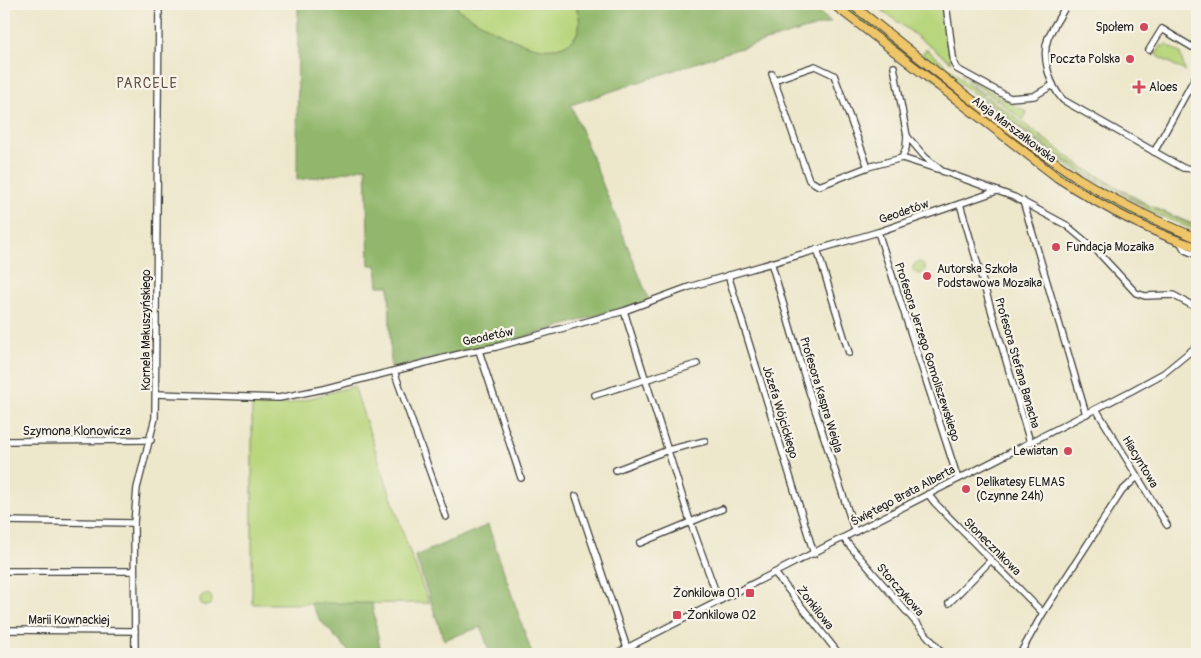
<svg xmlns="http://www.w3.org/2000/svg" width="1201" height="658" font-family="Pangolin,sans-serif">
  <rect width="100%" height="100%" fill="#f7f3e8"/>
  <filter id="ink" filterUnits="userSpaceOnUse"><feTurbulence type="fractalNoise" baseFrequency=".02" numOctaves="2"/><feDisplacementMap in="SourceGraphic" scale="10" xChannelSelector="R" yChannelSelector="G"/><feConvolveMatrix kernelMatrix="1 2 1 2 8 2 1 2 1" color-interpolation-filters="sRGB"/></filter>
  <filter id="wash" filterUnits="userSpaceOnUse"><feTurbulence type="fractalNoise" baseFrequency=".0096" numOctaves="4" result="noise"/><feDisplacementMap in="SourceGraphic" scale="20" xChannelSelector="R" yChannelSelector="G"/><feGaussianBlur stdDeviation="1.12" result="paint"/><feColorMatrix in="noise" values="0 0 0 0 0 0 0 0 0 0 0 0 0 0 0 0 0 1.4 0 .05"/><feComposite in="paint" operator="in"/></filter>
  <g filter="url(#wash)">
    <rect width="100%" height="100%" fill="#ede7cb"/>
    <g fill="#b8d67d" stroke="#6a794c">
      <path d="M454,4H575C580,16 583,29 572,40C546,66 484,25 459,10Z"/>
      <polygon points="838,4 846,4 915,58 912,62"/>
      <polygon points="874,4 943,4 951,62"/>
      <polygon points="1166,44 1180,53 1185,71 1156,55 1162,45 1164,47"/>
      <path d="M926,49C946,64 965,82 984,99C1034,140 1089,183 1150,207L1070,163L1013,121L966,81L1081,166L1150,206L1197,226L1155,209L1197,228V231L1156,214L1069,167L922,54Z"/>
      <polygon points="918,60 1053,165 1197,241 1197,244 1115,208 1066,180 914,64"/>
      <polygon points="961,74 998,96 998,101"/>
      <polygon points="1001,97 1027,112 1023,120 1000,102"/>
      <circle cx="919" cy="268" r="6"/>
      <polygon points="354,386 409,550 429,603 252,604 252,403 289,404"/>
      <circle cx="206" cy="600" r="6"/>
    </g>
    <g fill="#92b76c" stroke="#576a44">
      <path d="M298,4H454L459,10C484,25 546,66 572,40C583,29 580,16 575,4H808L831,22L728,52L571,105L649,300L521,338L391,368L389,286H378L376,265H369L366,167L332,175L297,180Z"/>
      <polygon points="488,525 532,654 490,654 481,627 444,640 415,556"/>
      <polygon points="310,603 372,603 381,654 351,654 320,620"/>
    </g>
  </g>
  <g filter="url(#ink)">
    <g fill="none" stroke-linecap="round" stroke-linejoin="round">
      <defs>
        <g id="minor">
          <polyline points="946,4 954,64 957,69 1010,98 1034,96 1053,85"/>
          <path d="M1067,4C1061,15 1053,26 1048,38C1041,57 1050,86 1063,100L1183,168L1197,169"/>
          <polyline points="1149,50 1162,29 1192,47 1197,47"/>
          <polyline points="894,67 907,136 925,157 942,171 1014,197 1066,225 1097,251 1136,293 1145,296 1173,295 1197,308"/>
          <polyline points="772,74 809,180 819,186 868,167 902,158 937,169"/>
          <polyline points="774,80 815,66 834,75 868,167"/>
          <polyline points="1154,152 1197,74"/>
          <polyline points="902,158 906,148 907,136"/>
          <polyline points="1023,201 1086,414"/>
          <polyline points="960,204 1030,442"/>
          <polyline points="878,232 958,479"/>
          <polyline points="1180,242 1185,250 1197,255"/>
          <polyline points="817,249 849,353"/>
          <polyline points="771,262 808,388 855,532"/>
          <polyline points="728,275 814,554"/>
          <polyline points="624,311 690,521 719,601"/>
          <polyline points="479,351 521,478"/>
          <polyline points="394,371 446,517"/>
          <polyline points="156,394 279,398 323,389 464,353 496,347 624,311 689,287 878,232 997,191"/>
          <polyline points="595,395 697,364"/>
          <polyline points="1096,409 1167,525"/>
          <polyline points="4,441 151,440"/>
          <polyline points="616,470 668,450 705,441"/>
          <polyline points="928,494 935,503 1043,613"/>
          <polyline points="576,496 627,648"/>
          <polyline points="4,521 134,523"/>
          <polyline points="844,539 943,654"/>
          <polyline points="640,543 722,509"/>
          <polyline points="4,571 134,571"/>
          <polyline points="775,573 839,654"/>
          <polyline points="949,603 991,560"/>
          <polyline points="4,630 135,631"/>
          <polyline points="135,654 134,523 137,488 155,418 159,4"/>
          <polyline points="615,654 1131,391 1164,373 1197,346"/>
          <polyline points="1020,654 1043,613 1122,491 1137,477"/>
        </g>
        <g id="major">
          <path d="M833,4L1058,178C1101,206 1148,232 1197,247"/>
          <path d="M851,4C926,62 999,125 1078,178C1116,202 1156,221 1197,238"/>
        </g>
      </defs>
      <use href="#minor" stroke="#3b3a36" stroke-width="8"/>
      <use href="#major" stroke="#3b3a36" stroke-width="10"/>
      <use href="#minor" stroke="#fff" stroke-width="5.5"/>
      <use href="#major" stroke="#eec569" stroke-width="8"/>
    </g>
  </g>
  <g fill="#d1495b" stroke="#f7f3e8" stroke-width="2">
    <circle cx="1144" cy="27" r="5"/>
    <circle cx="1130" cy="59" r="5"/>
    <path d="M1136.5 79.5h5v5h5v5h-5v5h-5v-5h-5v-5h5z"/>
    <circle cx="1056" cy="247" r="5"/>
    <circle cx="927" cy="276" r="5"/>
    <circle cx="1068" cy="451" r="5"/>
    <circle cx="966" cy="489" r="5"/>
    <rect x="745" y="588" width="10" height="10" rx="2.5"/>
    <rect x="672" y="610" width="10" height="10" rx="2.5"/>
  </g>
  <g text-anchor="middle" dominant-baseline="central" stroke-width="4.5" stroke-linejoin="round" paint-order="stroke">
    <g font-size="12" fill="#1c1c1c" stroke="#f7f3e8" text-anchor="start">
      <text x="1134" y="27" text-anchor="end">Społem</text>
      <text x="1120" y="59" text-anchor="end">Poczta Polska</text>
      <text x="1149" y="87">Aloes</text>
      <text x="1066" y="247">Fundacja Mozaika</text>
      <text x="937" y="269">Autorska Szkoła<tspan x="937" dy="14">Podstawowa Mozaika</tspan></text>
      <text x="1058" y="451" text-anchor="end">Lewiatan</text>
      <text x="976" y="482">Delikatesy ELMAS<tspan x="976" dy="14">(Czynne 24h)</tspan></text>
      <text x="740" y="593" text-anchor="end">Żonkilowa 01</text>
      <text x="687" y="615">Żonkilowa 02</text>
    </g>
    <g font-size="12" fill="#1c1c1c" stroke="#f7f3e8">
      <text transform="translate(1014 130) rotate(37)">Aleja Marszałkowska</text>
      <text transform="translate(904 212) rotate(-19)">Geodetów</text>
      <text transform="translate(146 330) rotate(-90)">Kornela Makuszyńskiego</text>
      <text transform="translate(488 337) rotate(-12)">Geodetów</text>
      <text transform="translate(927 352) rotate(72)">Profesora Jerzego Gomoliszewskiego</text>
      <text transform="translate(1017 363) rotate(74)">Profesora Stefana Banacha</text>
      <text transform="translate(821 395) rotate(73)">Profesora Kaspra Weigla</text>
      <text transform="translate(780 412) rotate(73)">Józefa Wójcickiego</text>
      <text x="77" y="431">Szymona Klonowicza</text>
      <text transform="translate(1140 462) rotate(59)">Hiacyntowa</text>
      <text transform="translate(903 496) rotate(-28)">Świętego Brata Alberta</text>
      <text transform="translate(992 547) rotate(45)">Słonecznikowa</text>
      <text transform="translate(900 590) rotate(49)">Storczykowa</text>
      <text transform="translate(815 608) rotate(52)">Żonkilowa</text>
      <text x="69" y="620">Marii Kownackiej</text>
    </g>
    <g font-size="14" letter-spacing="1" fill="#624e43" stroke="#f7f3e8">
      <text x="147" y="83">PARCELE</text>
    </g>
  </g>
  <rect width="1201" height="658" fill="none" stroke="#f7f3e8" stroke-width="20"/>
</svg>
